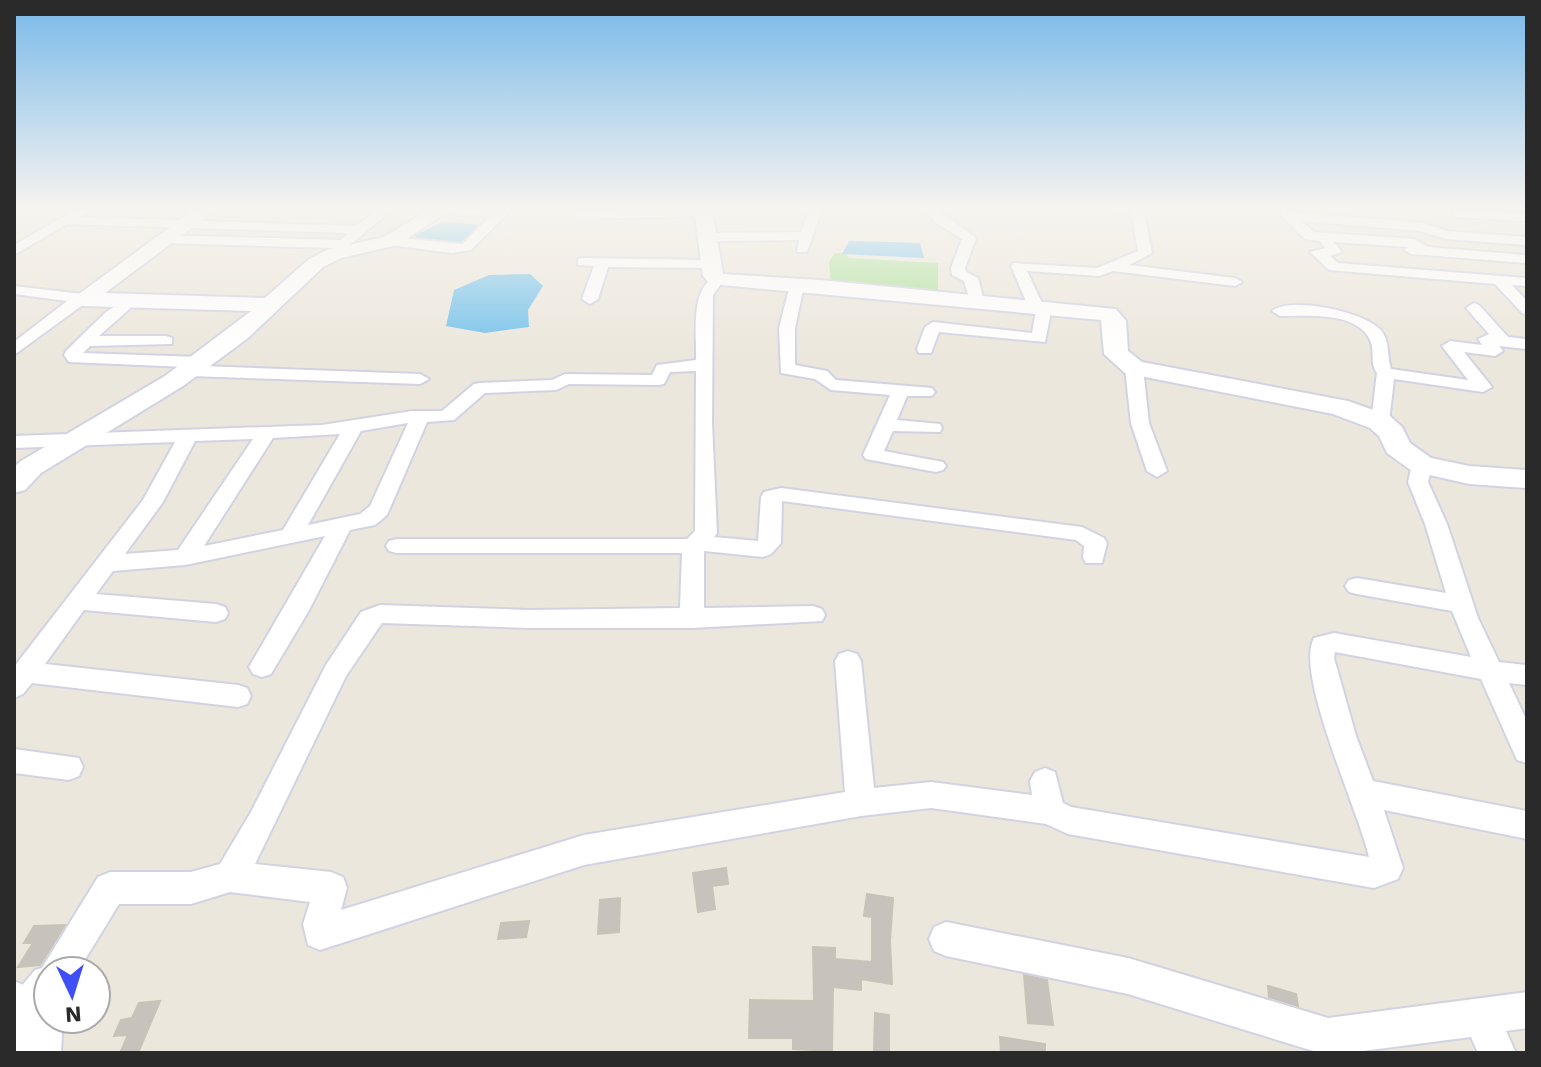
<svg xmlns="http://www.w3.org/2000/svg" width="1541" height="1067" font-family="'Work Sans',sans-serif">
  <rect width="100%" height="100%" fill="#ece7dc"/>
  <polygon fill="#abe199" points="835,253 844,253 849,258 938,263 938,293 831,283 829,262"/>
  <g fill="#71c0ec">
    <polygon points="442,222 483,225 459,248 425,244 414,236"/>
    <polygon points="849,241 920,243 924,258 842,254"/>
    <polygon points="530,274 543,286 528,310 529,327 485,333 446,326 454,290 489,275"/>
  </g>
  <g fill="#c7c3bc" stroke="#c7c3b6" stroke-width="2">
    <polygon points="726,868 728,884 712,886 715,909 698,912 693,873"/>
    <polygon points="867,894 893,898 890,941 892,984 861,979 861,990 833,987 832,1051 793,1049 793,1038 749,1038 750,1000 814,1001 813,947 835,948 835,959 872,962 872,917 864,916"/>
    <polygon points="620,898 619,932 598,934 600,900"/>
    <polygon points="529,921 526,937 498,939 501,923"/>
    <polygon points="65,925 40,965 18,967 33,943 24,943 34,926"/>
    <polygon points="1024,975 1047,980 1053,1025 1028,1023"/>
    <polygon points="1268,986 1296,994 1298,1006 1269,997"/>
    <polygon points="160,1001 138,1053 120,1053 128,1035 114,1036 121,1020 132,1018 139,1003"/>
    <polygon points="875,1013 889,1015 889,1053 874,1051"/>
    <polygon points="1000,1037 1045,1044 1045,1053 1001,1053"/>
  </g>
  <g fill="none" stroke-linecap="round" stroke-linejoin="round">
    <defs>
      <g id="street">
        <polygon points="77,209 93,209 81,217 356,226 379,209 393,209 334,258 327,254 333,248 161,243 154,239 161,235 341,240 348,233 67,224 14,255 14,245"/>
        <polygon points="435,209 512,209 471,250 452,253 390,245 383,241 390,237 462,244 491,216 441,214"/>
        <polygon points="708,209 708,215 704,216 578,219 572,215 578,211"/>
        <polygon points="810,209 822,209 807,252 797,252 799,240 708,241 701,237 708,233 801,232"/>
        <polygon points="924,209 937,209 976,238 965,268 966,272 978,278 984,301 981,304 971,304 964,281 952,275 951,268 962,239 936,223"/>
        <polygon points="1103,209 1141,209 1144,212 1152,253 1129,265 1235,278 1242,282 1235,286 1113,271 1099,276 1027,271 1042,303 1052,307 1045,342 939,332 931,353 919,353 917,349 925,327 933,322 1032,333 1036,311 1028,306 1011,266 1013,263 1097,268 1138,251 1132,215"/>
        <polygon points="1286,209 1293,212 1422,223 1447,231 1527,237 1527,245 1446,239 1420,231 1301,221 1314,232 1414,239 1428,247 1527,255 1527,263 1411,254 1404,250 1408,247 1334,242 1342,252 1330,256 1338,263 1527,278 1527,286 1512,285 1527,301 1527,315 1522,313 1495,284 1329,270 1310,252 1325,248 1320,241 1305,239 1282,216 1282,210"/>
        <polygon points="1458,210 1527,213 1527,221 1454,217 1454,211"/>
        <polygon points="583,258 711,260 718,264 711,268 608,267 598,299 590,304 582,299 594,266 578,265 578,259"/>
        <path d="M717,276L724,280L713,295L712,423L717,533L714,537L758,541L761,497L764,492L781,488L1082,527L1104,538L1107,543L1102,563H1086L1083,558L1084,546L1076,540L782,501L781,543L771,554L763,557L704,551V608L813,606L822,609L825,615L822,621L692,628H529L382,623L346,676L255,864L331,872L343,877L347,888L341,910L584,835L845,792L835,661L839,654L848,651L857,654L861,661L874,788L931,782L1032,795L1030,781L1035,772L1045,768L1055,772L1063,803L1071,807L1369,857C1359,811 1294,674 1314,638L1334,633L1471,657L1452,611L1357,594L1349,592L1345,586L1349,580L1357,578L1446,593L1425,524L1408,482L1412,465L1422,459L1432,465L1428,482L1447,524L1478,618L1499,662L1527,665V685L1509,683L1527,721V763L1517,760L1481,679L1335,652L1334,658L1356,736L1373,781L1527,811V839L1384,810L1403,868L1398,879L1374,888L1068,834L1046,824L931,808L861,816L584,865L320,950L308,945L303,924L310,902L230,892L191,904H119L78,971H48C48,1001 53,1020 21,1033L14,1030V995L35,970L42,968L98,877L110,872H191L220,864L251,812L326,665L361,612L380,605L529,610L680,608L682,553H397L389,551L386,546L389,541L397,539H687L695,531L696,371L670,372L664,384L658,385L569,384L556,390L485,393L454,420L427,422L387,515L375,525L350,530L308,612L271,674L262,677L253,674L249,667L325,536L185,565L113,571L96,594L216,604L225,607L228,613L225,619L216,622L84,610L45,664L238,685L247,688L251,696L247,704L238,707L32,683L23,694L14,698V667L143,500L175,442L14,448V436L322,425L412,411H442L474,384L480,383L552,380L565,374L652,375L657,365L696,360C697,335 689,287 717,276ZM408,423L370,506L360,514L308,525L361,431ZM340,434L283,530L204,546L273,438ZM253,439L178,550L125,554L163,502L195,441Z"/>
        <polygon points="797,281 804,285 795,328 795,365 827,371 836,380 932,388 935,392 932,396 907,396 897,420 940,424 942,428 940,432 893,431 884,451 943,462 946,466 943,470 936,472 866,459 863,455 890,395 831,390 815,379 781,373 779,328 790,285"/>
        <polygon points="14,286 83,294 91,299 14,355 14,342 67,301 14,294"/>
        <polygon points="130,296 138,301 135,304 99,336 166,336 172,338 172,344 90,346 83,353 200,357 208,362 203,366 420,374 429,379 420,384 189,376 180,371 186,367 69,362 64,355 66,351 106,312"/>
        <path d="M1474,303L1479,305L1508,337L1527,339V349L1499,346L1503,351L1495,356L1464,352L1492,387L1483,392L1394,379L1389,422L1380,428L1371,422L1377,373C1369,363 1376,350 1369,338C1354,311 1306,316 1280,316L1272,311C1290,296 1370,312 1383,333C1390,345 1387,357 1391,369L1468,380L1442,346L1450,341L1482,345L1478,339L1489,334L1466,308Z"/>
        <polygon points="1134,363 1143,368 1149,423 1167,471 1157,477 1147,471 1131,423 1125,368"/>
        <polygon points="14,749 79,758 83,767 79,776 69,780 14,773"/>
        <polygon points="946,922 1128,958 1328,1018 1527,992 1527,1028 1506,1031 1516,1053 1478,1053 1471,1037 1347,1053 1320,1053 1128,994 946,956 934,951 929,939 934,927"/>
      </g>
      <g id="secondary">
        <polygon points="195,209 217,209 105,293 265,298 309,259 327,250 384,237 430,209 452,209 397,245 341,258 323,267 248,338 183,386 41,473 25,490 14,493 14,467 21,461 165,376 251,311 83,306 72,299"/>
        <polygon points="694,209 712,209 723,274 820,280 1116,309 1126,321 1128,351 1142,362 1348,401 1390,416 1402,427 1410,443 1431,458 1469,466 1527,470 1527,488 1469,484 1412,471 1387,453 1379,436 1370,428 1333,414 1125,373 1104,354 1101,320 710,284 703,276"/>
        <path d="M14,981C32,988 48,998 48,1019H56L62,1033L61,1053H14Z"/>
      </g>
    </defs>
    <use href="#street" stroke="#d1d3e3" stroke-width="4"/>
    <use href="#secondary" stroke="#d1d3e3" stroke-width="4"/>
    <use href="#street" fill="#fff" fill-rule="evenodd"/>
    <use href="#secondary" fill="#fff" fill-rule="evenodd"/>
  </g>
  <linearGradient id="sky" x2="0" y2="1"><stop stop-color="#78b9ea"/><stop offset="0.58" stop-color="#f6f4ef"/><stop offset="1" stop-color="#f6f4ef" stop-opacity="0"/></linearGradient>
  <rect width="1541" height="359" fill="url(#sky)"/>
  <rect width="1541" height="1067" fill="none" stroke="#2a2a2a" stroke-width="32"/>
  <g transform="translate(72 995) rotate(176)"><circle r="38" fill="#ffffff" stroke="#aaaaaa" stroke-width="2"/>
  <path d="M0-6L14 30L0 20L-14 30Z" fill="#3f4ff6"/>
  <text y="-12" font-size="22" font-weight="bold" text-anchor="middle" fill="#2a2a2a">N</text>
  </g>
</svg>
